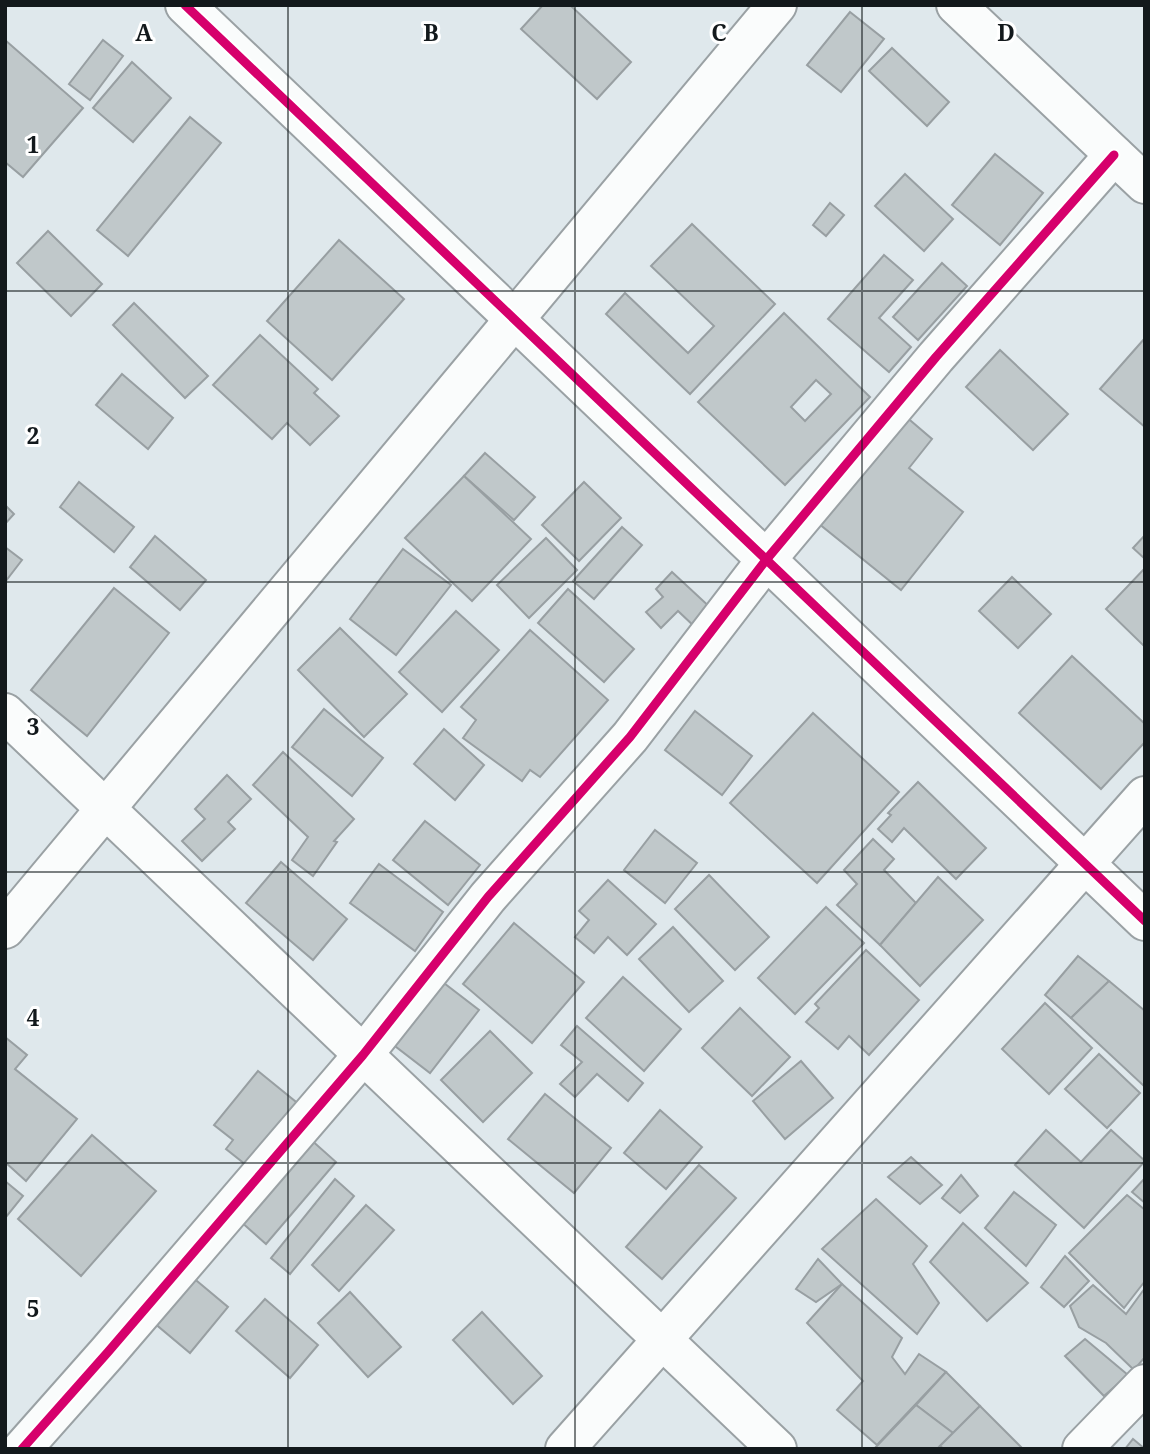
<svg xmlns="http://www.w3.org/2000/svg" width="1150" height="1454" font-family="'Noto Serif',serif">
  <rect width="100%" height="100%" fill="#dfe8ec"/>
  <g fill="#c0c8ca" stroke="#989fa2" stroke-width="2" fill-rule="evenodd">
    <polygon points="543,5 570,5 631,62 597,99 521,29"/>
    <polygon points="850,12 884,39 841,92 807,65"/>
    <polygon points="5,40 83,108 23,177 5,162"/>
    <polygon points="103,40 123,56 90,100 69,84"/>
    <polygon points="892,48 949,102 927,126 869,71"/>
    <polygon points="132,62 171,98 133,142 93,108"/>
    <polygon points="190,117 221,143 128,256 97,230"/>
    <polygon points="995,154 1043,193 1000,245 952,205"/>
    <polygon points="905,174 953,219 924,251 875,206"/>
    <polygon points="830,203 844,215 826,236 813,225"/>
    <polygon points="692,224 775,304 690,394 606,314 625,293 688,353 714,326 651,266"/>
    <polygon points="48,231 102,284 71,316 17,263"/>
    <polygon points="339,240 404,299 332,380 267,321"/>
    <polygon points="884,255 913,280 879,318 911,347 889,372 828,319"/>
    <polygon points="942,263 967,286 918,340 893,317"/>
    <polygon points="134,303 208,376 185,398 113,325"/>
    <path d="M784,313L870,397L785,485L698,402ZM816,380L831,394L805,421L791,407Z"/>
    <polygon points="260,335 318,389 314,393 339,416 310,445 287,423 272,439 213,385"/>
    <polygon points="1145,338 1145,427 1100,389"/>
    <polygon points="1000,350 1068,414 1033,450 966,387"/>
    <polygon points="122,374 173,418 148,449 96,405"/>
    <polygon points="904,415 932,439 909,468 963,512 901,590 818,523"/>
    <polygon points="485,453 535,497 514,520 464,476"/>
    <polygon points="464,476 531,539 472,601 405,538"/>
    <polygon points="79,482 134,527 114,552 60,507"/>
    <polygon points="584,482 621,518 579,561 542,525"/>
    <polygon points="5,505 14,514 5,524"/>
    <polygon points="622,527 642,545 594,599 573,581"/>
    <polygon points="1145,535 1145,559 1133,548"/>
    <polygon points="155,536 206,580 180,610 130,567"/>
    <polygon points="546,538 577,570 529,618 497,585"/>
    <polygon points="5,547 22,560 5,582"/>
    <polygon points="403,549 451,585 396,655 350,619"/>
    <polygon points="1145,568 1145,647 1106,609"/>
    <polygon points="672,572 713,610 696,628 678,611 661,628 646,612 663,597 656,589"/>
    <polygon points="1012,577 1051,614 1018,648 979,611"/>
    <polygon points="114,588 169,633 87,736 31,690"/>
    <polygon points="568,589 634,649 604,682 538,623"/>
    <polygon points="456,611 499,650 442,712 399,672"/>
    <polygon points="340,628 407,694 364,737 298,670"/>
    <polygon points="530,630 608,700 540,777 530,770 522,781 463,738 476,720 461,707"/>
    <polygon points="1072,656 1145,724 1145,742 1101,789 1019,713"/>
    <polygon points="324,709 383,758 352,796 292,747"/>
    <polygon points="695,711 752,756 722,795 665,750"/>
    <polygon points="813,713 899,792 817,883 730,803"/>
    <polygon points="444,729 484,765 455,800 414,764"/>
    <polygon points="283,752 354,819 334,841 337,842 313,876 292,860 308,837 253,785"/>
    <polygon points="227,775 251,799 228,822 235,829 202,861 182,841 205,819 195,809"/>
    <polygon points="918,782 986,848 956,879 904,828 892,842 878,829 891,815 888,813"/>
    <polygon points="425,821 480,865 448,905 393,860"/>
    <polygon points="655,830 697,863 665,903 624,870"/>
    <polygon points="873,839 894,859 884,870 916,903 880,945 837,905 857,884 844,870"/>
    <polygon points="281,862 347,919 313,960 246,903"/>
    <polygon points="379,864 443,912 415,951 350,903"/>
    <polygon points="709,875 769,937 735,970 675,909"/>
    <polygon points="938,877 983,920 920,986 880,945"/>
    <polygon points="608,880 656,924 627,955 608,937 594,953 575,937 589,920 579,911"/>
    <polygon points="826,907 864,943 795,1014 758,978"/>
    <polygon points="514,923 584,982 532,1043 463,984"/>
    <polygon points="673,927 723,981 689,1012 639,959"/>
    <polygon points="866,950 919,1000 869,1055 849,1036 838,1049 806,1022 819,1008 815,1004"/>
    <polygon points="1078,956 1109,981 1071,1018 1045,995"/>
    <polygon points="623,977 681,1029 644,1071 586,1018"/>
    <polygon points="440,980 479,1010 430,1073 391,1043"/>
    <polygon points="1109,981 1145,1011 1145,1087 1071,1018"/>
    <polygon points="1045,1003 1092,1048 1049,1094 1002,1049"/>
    <polygon points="740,1008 790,1057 752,1096 702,1048"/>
    <polygon points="577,1026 643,1083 628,1101 597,1074 575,1097 560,1084 582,1062 561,1045"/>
    <polygon points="490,1031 532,1073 483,1122 441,1080"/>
    <polygon points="5,1037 27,1055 15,1069 77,1119 26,1181 5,1162"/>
    <polygon points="1099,1054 1140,1093 1107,1128 1065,1089"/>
    <polygon points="801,1061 833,1098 785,1139 753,1101"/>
    <polygon points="258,1071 301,1106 250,1168 226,1149 233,1140 214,1125"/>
    <polygon points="545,1094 611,1148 574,1193 508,1139"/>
    <polygon points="660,1110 702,1147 666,1189 624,1153"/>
    <polygon points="1046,1130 1081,1162 1111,1130 1145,1161 1084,1228 1015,1165"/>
    <polygon points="92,1135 156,1191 81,1276 18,1219"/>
    <polygon points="309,1138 336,1162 266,1244 240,1221"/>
    <polygon points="911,1157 942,1185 920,1204 888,1177"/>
    <polygon points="699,1165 736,1198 662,1279 626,1247"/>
    <polygon points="961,1175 978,1196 960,1213 942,1198"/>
    <polygon points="1145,1178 1145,1203 1132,1192"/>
    <polygon points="335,1179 354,1196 290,1274 271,1258"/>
    <polygon points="5,1181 23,1196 6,1217 5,1216"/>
    <polygon points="1014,1192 1056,1225 1026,1266 985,1228"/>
    <polygon points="1127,1195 1145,1210 1145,1281 1124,1308 1069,1253"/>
    <polygon points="876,1199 927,1246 913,1264 939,1303 917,1334 822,1249"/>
    <polygon points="366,1205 394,1230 339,1291 312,1265"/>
    <polygon points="963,1223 1028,1283 987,1321 930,1262"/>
    <polygon points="1065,1256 1089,1281 1064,1307 1041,1287"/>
    <polygon points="818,1259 842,1284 816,1302 796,1289"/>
    <polygon points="191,1276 228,1307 190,1353 153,1322"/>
    <polygon points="842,1284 902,1338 892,1357 905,1374 919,1354 946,1372 877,1445 837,1410 863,1381 807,1323"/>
    <polygon points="1093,1285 1126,1314 1145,1288 1145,1357 1134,1370 1106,1343 1079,1327 1070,1306"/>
    <polygon points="350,1292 401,1347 368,1377 318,1323"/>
    <polygon points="265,1299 318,1345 290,1378 236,1331"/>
    <polygon points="482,1312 542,1376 513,1404 453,1340"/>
    <polygon points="1085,1339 1128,1375 1104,1396 1065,1356"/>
    <polygon points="946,1372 980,1406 953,1433 916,1405"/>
    <polygon points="916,1405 953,1433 937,1449 874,1449"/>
    <polygon points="980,1406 1023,1449 944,1449 940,1446"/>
    <polygon points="1133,1439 1145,1449 1125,1449"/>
  </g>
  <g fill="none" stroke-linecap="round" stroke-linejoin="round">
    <defs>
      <g id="minor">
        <polyline points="185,5 1145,921"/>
        <polyline points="956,5 1145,184"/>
        <polyline points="5,713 777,1449"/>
        <polyline points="5,929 777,5"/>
        <polyline points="22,1449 108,1352 363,1055 488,897 630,737 766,560 936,357 1114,155"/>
        <polyline points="565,1449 1145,796"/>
        <polyline points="1082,1449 1145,1384"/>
      </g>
    </defs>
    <use href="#minor" stroke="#9aa1a4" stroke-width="42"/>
    <use href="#minor" stroke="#fafcfc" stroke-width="38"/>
    <defs>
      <g id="cycleway">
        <polyline points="185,5 1145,921"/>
        <polyline points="22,1449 108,1352 363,1055 488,897 630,737 766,560 936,357 1114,155"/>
      </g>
    </defs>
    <use href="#cycleway" stroke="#fff" stroke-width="13"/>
    <use href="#cycleway" stroke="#d6006c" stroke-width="9"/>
  </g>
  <path fill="none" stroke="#13191c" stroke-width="2" stroke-opacity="0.55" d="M288,5V1449M575,5V1449M862,5V1449M5,291H1145M5,582H1145M5,872H1145M5,1163H1145"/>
  <g font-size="23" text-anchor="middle" font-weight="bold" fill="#13191c" stroke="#fff" stroke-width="6" stroke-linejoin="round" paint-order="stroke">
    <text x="144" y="41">A</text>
    <text x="431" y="41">B</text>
    <text x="719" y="41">C</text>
    <text x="1006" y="41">D</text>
    <text x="33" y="153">1</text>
    <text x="33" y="444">2</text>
    <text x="33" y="735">3</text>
    <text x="33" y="1026">4</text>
    <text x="33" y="1317">5</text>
  </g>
  <rect width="1150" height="1454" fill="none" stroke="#13191c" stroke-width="14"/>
</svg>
